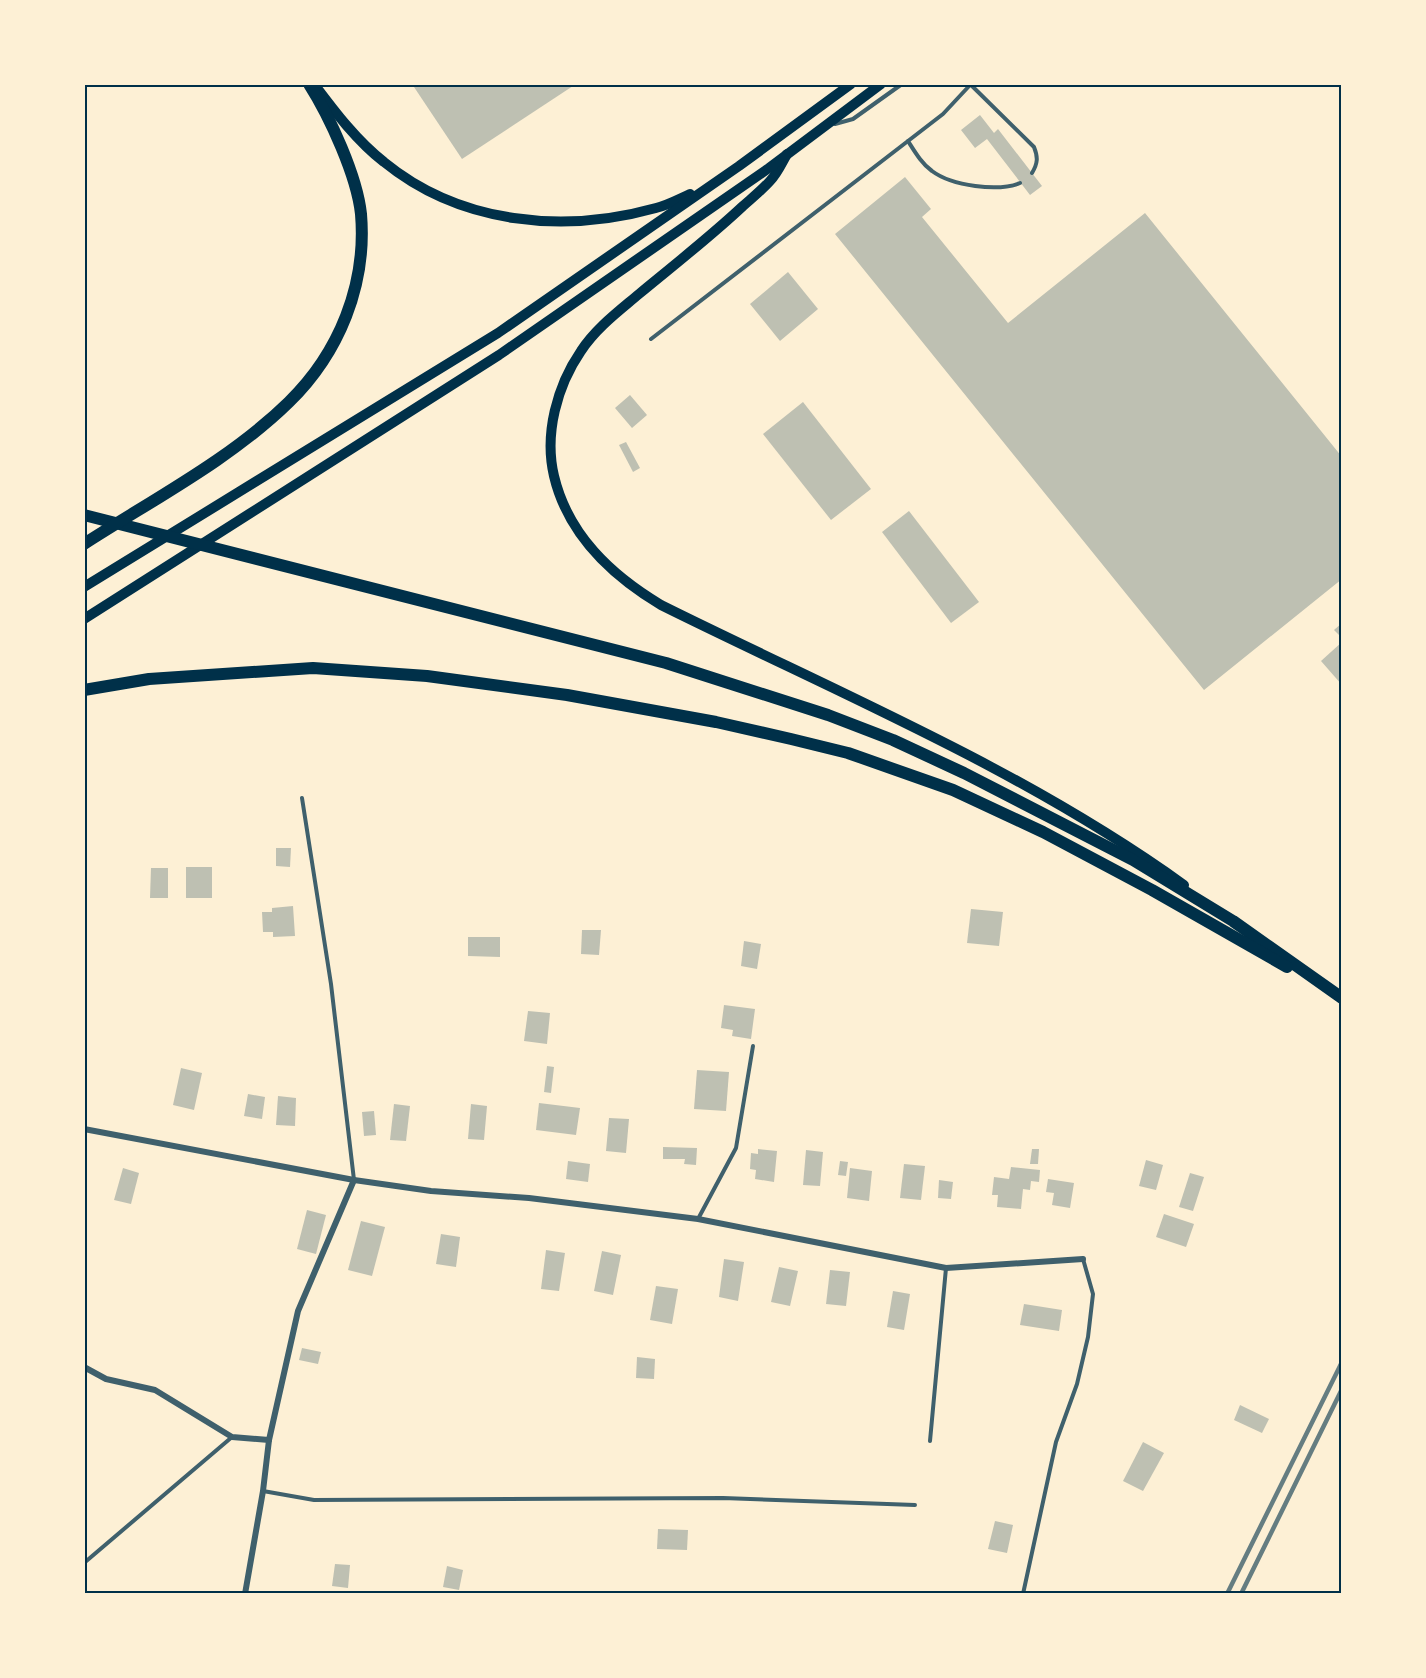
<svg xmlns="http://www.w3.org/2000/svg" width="1426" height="1678" font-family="'Roboto Serif',serif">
  <rect width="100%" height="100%" fill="#fdf0d5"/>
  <g fill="#bec0b2">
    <polygon points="412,84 576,84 462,159"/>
    <polygon points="980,115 994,133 998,129 1042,186 1030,195 987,139 975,148 961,130"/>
    <polygon points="905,177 931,209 922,217 1008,323 1145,213 1342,457 1342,579 1204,690 835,234"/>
    <polygon points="788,272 818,309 780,341 750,304"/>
    <polygon points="630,395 647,415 632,428 615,408"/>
    <polygon points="803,402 871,489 831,520 763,434"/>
    <polygon points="626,442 640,468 633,472 619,445"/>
    <polygon points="909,511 979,602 951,623 882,532"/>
    <polygon points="1342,623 1342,638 1334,630"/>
    <polygon points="1342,642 1342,685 1321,661"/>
    <polygon points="276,848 291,848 290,867 276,866"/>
    <rect x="186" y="867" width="26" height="31"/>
    <polygon points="151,868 168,868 168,898 150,898"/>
    <polygon points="293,906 295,936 273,937 273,932 263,932 262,912 272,912 272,908"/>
    <polygon points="971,909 1003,912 999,946 967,943"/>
    <polygon points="582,930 601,930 599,955 581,954"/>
    <polygon points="468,937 500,937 500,957 468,956"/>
    <polygon points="744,941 761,944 757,969 741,966"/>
    <polygon points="724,1005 755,1009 751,1039 732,1036 733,1030 721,1028"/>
    <polygon points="528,1011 550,1013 547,1044 524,1041"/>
    <polygon points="547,1066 554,1067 551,1093 544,1092"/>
    <polygon points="181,1068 202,1073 194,1110 173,1105"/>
    <polygon points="697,1070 729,1072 726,1111 694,1109"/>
    <polygon points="248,1094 265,1097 262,1119 244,1116"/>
    <polygon points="278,1096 296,1098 295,1126 276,1125"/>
    <polygon points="539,1103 580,1108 576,1135 536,1130"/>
    <polygon points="394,1104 410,1106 406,1141 390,1140"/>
    <polygon points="471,1104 487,1106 484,1140 468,1139"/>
    <polygon points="374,1111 376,1135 364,1136 362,1112"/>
    <polygon points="609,1118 629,1119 626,1153 606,1151"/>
    <polygon points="663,1147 697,1148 696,1165 684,1164 685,1159 663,1159"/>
    <polygon points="758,1149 777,1151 774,1182 755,1179 756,1170 750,1169 751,1153 758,1154"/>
    <polygon points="1032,1149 1039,1149 1038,1164 1030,1164"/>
    <polygon points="806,1150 823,1152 820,1186 803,1185"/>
    <polygon points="1146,1160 1163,1165 1156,1190 1139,1186"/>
    <polygon points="568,1161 590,1164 588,1182 566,1179"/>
    <polygon points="840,1161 848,1162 846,1176 838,1175"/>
    <polygon points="904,1164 925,1166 921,1200 900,1198"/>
    <polygon points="1011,1167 1040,1170 1039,1182 1031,1181 1030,1190 1023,1189 1021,1209 997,1207 998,1195 992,1195 994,1177 1009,1179"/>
    <polygon points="123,1168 139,1173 131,1204 114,1200"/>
    <polygon points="850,1168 872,1171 869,1201 847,1198"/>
    <polygon points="1190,1173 1204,1177 1193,1211 1179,1207"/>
    <polygon points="1048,1179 1074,1183 1070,1208 1052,1205 1054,1193 1046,1192"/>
    <polygon points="939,1180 953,1182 951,1199 938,1198"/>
    <polygon points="307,1210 326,1215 316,1254 297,1249"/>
    <polygon points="1164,1214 1194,1224 1186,1247 1156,1237"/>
    <polygon points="361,1221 385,1227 372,1276 348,1270"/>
    <polygon points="441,1234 460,1237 456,1267 436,1264"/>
    <polygon points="546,1250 565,1253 559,1291 541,1289"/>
    <polygon points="602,1251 621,1255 613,1295 594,1291"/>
    <polygon points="724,1259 744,1262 738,1301 719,1297"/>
    <polygon points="779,1267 798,1271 790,1306 771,1302"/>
    <polygon points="830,1270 850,1272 846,1306 826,1304"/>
    <polygon points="656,1286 678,1289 672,1324 650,1320"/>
    <polygon points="893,1291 910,1294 904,1330 887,1327"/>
    <polygon points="1024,1304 1062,1310 1059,1331 1020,1325"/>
    <polygon points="302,1348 321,1352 318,1364 299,1360"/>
    <polygon points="637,1357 655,1359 654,1379 636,1378"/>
    <polygon points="1240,1405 1269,1419 1262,1433 1234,1420"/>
    <polygon points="1143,1442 1164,1453 1143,1491 1123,1481"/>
    <polygon points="995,1521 1013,1525 1007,1553 988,1549"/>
    <polygon points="658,1529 688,1530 687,1550 657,1549"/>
    <polygon points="335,1564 350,1565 348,1588 332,1586"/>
    <polygon points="447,1566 463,1570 459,1590 443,1587"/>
  </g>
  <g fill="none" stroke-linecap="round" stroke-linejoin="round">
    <g stroke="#3f606c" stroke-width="4">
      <path d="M970,84L1034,147C1038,157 1038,163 1032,173"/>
      <path d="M971,84L943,114L908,141C915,152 922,164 932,171C952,186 998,192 1020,183"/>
      <polyline points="835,124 853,119 902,84"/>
      <polyline points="651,339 908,141"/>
      <polyline points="302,798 331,984 354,1180"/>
      <polyline points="698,1219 736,1148 753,1046"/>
      <polyline points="930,1441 946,1268"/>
      <polyline points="263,1491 314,1500 723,1498 915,1505"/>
      <polyline points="84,1563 232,1437"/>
      <polyline points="1023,1594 1056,1442 1077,1384 1088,1337 1093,1294 1083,1259"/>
    </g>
    <g stroke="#3f606c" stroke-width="6">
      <polyline points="84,1129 354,1180 431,1191 529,1198 698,1219 946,1268 1083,1259"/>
      <polyline points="84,1367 106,1379 155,1390 232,1437 269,1440"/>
      <polyline points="245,1594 263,1491 269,1440 298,1311 354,1180"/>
    </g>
    <g stroke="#003049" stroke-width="10">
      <path d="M314,84C335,112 357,141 384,162C460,224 563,234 656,208C668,205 679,199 690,194"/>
      <path d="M787,154C782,163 777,174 770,181C762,190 752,198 743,206C710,237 674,265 639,294C619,311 596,328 581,351C557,386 544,434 554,476C568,535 611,575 661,605C838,693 1023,769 1184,885"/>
      <polyline points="84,587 498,333 739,166 851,84"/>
      <polyline points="84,619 499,355 769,168 881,84"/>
    </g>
    <g stroke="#003049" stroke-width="12">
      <polyline points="84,515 666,663 828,715 893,740 964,773 1133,860 1233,921 1342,998"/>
      <path d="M84,544C152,500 231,459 289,402C339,353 367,285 361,214C357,176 330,117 309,84"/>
      <polyline points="84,690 149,679 313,668 427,676 567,695 716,722 791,739 848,753 953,790 1043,832 1152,890 1287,967"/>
    </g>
    <g stroke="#657d81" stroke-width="4.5">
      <polyline points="1227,1594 1342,1362"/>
      <polyline points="1241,1594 1342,1389"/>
    </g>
  </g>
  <rect width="1426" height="1678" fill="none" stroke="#fdf0d5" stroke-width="171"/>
  <rect x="86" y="86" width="1254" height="1506" fill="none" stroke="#003049" stroke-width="2"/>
</svg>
